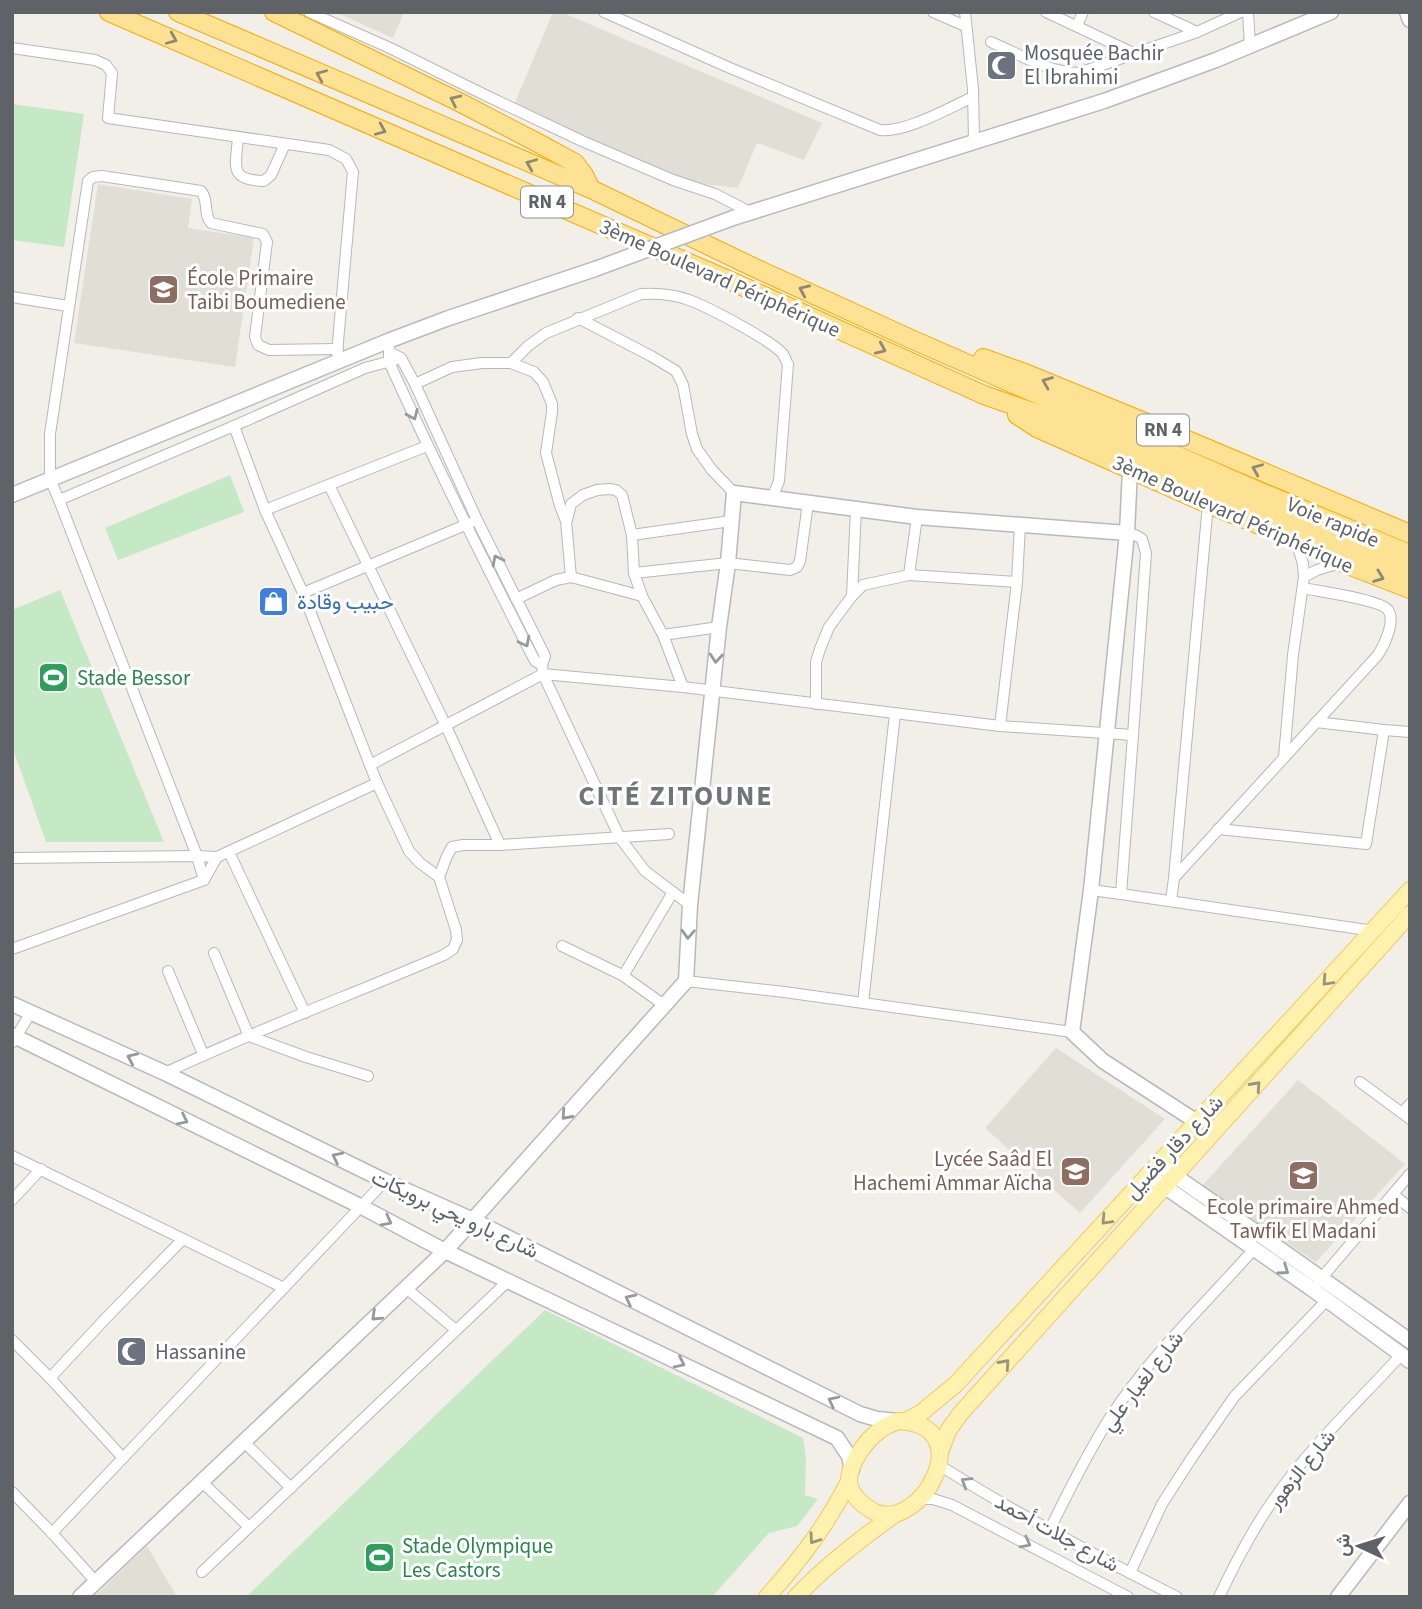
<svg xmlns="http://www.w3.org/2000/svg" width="1422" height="1609" font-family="'Source Sans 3',Vazirmatn,sans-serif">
  <rect width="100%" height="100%" fill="#f1efe8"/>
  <g fill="#e1ded6">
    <polygon points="335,12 404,12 393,38"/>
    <polygon points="553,12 561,12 822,123 804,160 757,143 738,188 694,183 514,105"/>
    <polygon points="98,184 192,199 188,228 254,238 235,367 74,343"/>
    <polygon points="1056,1048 1165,1119 1080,1213 985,1128"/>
    <polygon points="1298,1080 1405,1164 1316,1262 1202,1186"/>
    <polygon points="147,1546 177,1597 94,1597"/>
  </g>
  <g fill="#c5e8c5">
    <polygon points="12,104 84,114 64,247 12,240"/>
    <polygon points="230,475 244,512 118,560 105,528"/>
    <polygon points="60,590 164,842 46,842 12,746 12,610"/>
    <polygon points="545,1310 803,1438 806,1458 805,1495 818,1499 797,1526 769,1533 712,1597 246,1597"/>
  </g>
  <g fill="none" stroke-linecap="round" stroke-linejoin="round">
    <defs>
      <g id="street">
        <polyline points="309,12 390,48 485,95 582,141 673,180 715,194 750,212"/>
        <path d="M604,12L730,68L880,130C905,133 949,108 973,97"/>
        <polyline points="933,12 965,26"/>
        <polyline points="965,12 973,89 974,142"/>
        <polyline points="1046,12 1133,53"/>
        <polyline points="1154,12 1197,32"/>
        <polyline points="1248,12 1250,46"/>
        <polyline points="1077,26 1083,12"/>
        <path d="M991,42C1019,54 1049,73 1079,73L1197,32L1241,12"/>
        <polyline points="12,48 95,60 106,65 112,73 108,118 329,150 346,159 353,172 337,353"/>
        <path d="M238,137C236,166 228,180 264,181L271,175L285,144"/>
        <polyline points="12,297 68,306"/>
        <polyline points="578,318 651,356 676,371 683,385 692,434 697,449 712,470 734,493"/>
        <path d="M389,348V362C435,463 484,562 535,661L542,665"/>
        <polyline points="389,352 401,358 415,384 477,520 545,656 542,665 543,674 620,838 645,871 690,905"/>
        <path d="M511,363L528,346L546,333L641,294C658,293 673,294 689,300C708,307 771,340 783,354C784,356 787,363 788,364L779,481L772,498"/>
        <polyline points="415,384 452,367 482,363 511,363 534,372 543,382 552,404 552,412 546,453 560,506 566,521 571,577 556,580 516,599"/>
        <polyline points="234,426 365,368 395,360"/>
        <polyline points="329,485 446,726 500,845"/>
        <path d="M59,500L234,426L265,510L303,593L377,783L409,851L420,863L439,877L456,930L457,940L453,949L444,955C351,995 256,1030 165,1073"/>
        <polyline points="265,510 427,446"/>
        <polyline points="567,520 571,504 583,495 597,490 609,489 616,490 622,495 632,535 634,573 642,596 663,635 683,687"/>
        <polyline points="1127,533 1135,535 1142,539 1146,553 1133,735"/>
        <polyline points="632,535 731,521"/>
        <polyline points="634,573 728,563 790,570 797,567 800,561 808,503"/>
        <polyline points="909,575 917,517"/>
        <polyline points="571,577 642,596"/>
        <polyline points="1304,577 1317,570 1340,563"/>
        <polyline points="303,593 470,523"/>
        <polyline points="852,596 856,509"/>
        <polyline points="663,635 719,627"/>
        <polyline points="816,704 816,662 820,649 829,627 852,596 863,585 909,575 1017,582"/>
        <polyline points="1316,722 1384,730 1410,732"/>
        <polyline points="1000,726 1017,582 1020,525"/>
        <polyline points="1284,757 1293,655 1304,577 1303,564 1296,540"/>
        <polyline points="370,765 543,674 683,687 1000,726 1133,735 1121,894 1374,931"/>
        <polyline points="1218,829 1366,844 1384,730"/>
        <polyline points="229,852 305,1013"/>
        <polyline points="12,858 197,856 217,857 377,783"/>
        <polyline points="439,877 447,856 452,847 463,845 500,845 669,834"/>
        <path d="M1174,878L1377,656C1384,646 1396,621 1388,610C1382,600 1317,591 1303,588"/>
        <path d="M204,880L197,856L59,500L50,479V434L88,181L93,177L102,176L201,191C209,200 203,214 211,223L263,234L267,242L255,337L258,345L269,350L338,349"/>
        <polyline points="1091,890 1121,894"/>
        <polyline points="1171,901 1174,878 1208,504"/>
        <polyline points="562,946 622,975 664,1005"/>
        <polyline points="12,949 204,880 217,857"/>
        <polyline points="214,953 249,1036 306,1057 368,1076"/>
        <polyline points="168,971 203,1054"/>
        <polyline points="626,971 673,892"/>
        <polyline points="686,981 784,992 1072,1032"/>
        <polyline points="863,1003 895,714"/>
        <polyline points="13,1042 31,1012"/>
        <polyline points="1360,1082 1402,1113"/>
        <polyline points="1410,1104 1402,1113 1410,1119"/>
        <polyline points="12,1156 284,1288"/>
        <polyline points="1393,1194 1410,1208"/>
        <polyline points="12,1200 41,1169"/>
        <polyline points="1319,1281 1410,1174"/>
        <polyline points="406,1288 456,1330"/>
        <polyline points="12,1340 50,1378 123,1458"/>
        <polyline points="50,1378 106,1318 183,1239"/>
        <polyline points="244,1442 291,1488"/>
        <path d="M939,1465C1015,1513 1096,1556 1177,1597"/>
        <polyline points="202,1482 249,1527"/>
        <polyline points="12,1492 52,1533 96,1582"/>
        <polyline points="919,1499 933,1499 952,1505 1128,1597"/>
        <path d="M1050,1529C1069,1490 1088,1452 1111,1416C1151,1355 1206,1303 1254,1249"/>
        <polyline points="52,1533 385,1181"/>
        <polyline points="202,1572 508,1281"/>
        <polyline points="1130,1573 1162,1504 1191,1459 1234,1397 1327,1300"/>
        <path d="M1219,1597C1235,1563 1252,1530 1274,1499C1310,1447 1358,1402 1401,1355"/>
      </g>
      <g id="secondary">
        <polyline points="1407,12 1410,20"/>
        <polyline points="733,218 1104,101 1216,60 1331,12"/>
        <polyline points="1130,469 1127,533 1091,890 1072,1032 1103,1061 1197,1122"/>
        <polyline points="12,495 388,341 446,319 595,269"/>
        <polyline points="12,1004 165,1073 385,1181 473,1220 860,1414 877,1419 898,1421"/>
        <polyline points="12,1035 362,1207 445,1251 837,1438 849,1456 852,1470"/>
        <polyline points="1158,1164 1263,1237 1410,1341"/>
        <polyline points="1148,1175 1312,1289 1410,1361"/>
        <polyline points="80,1597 445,1251 686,981 690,905 719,627 728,563 734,493 917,517 1127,533"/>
        <polyline points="1338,1597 1410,1503"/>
      </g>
      <g id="primary">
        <path d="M898,1421C982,1425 920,1533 875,1512C863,1506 849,1494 849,1480C849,1464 866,1440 879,1431C884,1426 891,1424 898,1421Z"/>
        <polyline points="905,1421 921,1413 956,1384 1410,890"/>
        <polyline points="940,1452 948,1431 960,1414 1410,914"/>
        <path d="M767,1597C800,1560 827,1525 849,1481"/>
        <path d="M796,1597C825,1566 859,1540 894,1515"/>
      </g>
      <g id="highway">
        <polyline points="109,12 733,282 984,395 1041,415 1132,452 1249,506 1310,530 1410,573"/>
        <polyline points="178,12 591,189 755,268 911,339 1256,490 1410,554"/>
        <polyline points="274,12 459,102 538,143 575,163 584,175 591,189"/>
        <polyline points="983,358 1025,373 1152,425 1410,534"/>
        <polyline points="1017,415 1037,428 1208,504 1296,540 1343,563 1410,589"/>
      </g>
    </defs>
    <use href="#street" stroke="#b5b8bc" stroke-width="12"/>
    <use href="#secondary" stroke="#b6babf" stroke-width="17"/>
    <use href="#primary" stroke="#f2c960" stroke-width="18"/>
    <use href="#highway" stroke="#f9ab00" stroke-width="20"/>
    <use href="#street" stroke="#fff" stroke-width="10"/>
    <use href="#secondary" stroke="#fff" stroke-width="14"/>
    <use href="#primary" stroke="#fff2af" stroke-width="16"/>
    <use href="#highway" stroke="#fde293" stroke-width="18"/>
    <defs>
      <polyline id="secondary-bridge" points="595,269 733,218"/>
    </defs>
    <use href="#secondary-bridge" stroke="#b6babf" stroke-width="17" stroke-linecap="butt"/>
    <use href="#secondary-bridge" stroke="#fff" stroke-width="14"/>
  </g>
  <defs><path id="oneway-chevron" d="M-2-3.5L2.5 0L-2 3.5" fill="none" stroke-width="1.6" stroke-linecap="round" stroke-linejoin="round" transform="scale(1.75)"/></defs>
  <g stroke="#8e8975">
    <use href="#oneway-chevron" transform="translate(172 39) rotate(23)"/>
    <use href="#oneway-chevron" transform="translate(321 75) rotate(-157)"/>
    <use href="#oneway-chevron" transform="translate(455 100) rotate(-154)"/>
    <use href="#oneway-chevron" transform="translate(381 130) rotate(23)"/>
    <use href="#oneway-chevron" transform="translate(531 164) rotate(-157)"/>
    <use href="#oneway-chevron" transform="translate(804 290) rotate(-156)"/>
    <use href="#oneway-chevron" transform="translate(881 349) rotate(24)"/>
    <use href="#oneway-chevron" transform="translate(1047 382) rotate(-158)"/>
    <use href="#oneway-chevron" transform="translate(1257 469) rotate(-157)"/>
    <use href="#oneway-chevron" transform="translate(1379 577) rotate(21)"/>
  </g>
  <g stroke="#979a9d">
    <use href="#oneway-chevron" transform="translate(413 415) rotate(66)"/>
    <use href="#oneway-chevron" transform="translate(497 560) rotate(-117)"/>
    <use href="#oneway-chevron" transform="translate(525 642) rotate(63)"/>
    <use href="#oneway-chevron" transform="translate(716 658) rotate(95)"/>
    <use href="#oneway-chevron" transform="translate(688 934) rotate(93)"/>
    <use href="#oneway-chevron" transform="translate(132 1058) rotate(-156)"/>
    <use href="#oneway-chevron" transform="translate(566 1115) rotate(132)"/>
    <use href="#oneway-chevron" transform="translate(183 1120) rotate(26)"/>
    <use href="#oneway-chevron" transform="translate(337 1157) rotate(-154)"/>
    <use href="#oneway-chevron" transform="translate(387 1221) rotate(28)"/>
    <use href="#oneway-chevron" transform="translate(1284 1270) rotate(35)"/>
    <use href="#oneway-chevron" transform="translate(630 1299) rotate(-153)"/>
    <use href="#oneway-chevron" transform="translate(376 1316) rotate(137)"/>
    <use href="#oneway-chevron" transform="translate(680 1363) rotate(26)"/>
    <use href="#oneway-chevron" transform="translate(833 1401) rotate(-153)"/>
    <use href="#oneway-chevron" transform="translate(966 1482) rotate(-148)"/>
    <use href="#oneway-chevron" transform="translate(1026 1543) rotate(28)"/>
  </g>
  <g stroke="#979581">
    <use href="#oneway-chevron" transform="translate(1327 981) rotate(133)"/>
    <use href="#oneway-chevron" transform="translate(1256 1086) rotate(-48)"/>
    <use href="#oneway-chevron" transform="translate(1106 1220) rotate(133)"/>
    <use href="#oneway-chevron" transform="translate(1005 1364) rotate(-48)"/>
    <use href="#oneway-chevron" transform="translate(814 1539) rotate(125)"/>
  </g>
  <defs>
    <symbol id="mosque-square" viewBox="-11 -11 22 22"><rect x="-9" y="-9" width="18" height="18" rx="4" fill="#6b7280" stroke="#fff"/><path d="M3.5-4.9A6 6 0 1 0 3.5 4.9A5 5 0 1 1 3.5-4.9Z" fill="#fff"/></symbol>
    <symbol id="school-square" viewBox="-11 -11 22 22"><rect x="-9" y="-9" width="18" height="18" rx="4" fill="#8d6e63" stroke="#fff"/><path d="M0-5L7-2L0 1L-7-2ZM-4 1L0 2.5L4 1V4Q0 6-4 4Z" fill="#fff"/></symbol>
    <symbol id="shop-square" viewBox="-11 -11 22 22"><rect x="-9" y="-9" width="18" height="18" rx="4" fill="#3f7fe0" stroke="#fff"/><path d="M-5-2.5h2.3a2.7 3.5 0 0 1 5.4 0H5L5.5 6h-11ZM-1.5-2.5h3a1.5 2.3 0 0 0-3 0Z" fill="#fff"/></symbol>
    <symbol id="stadium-square" viewBox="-11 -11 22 22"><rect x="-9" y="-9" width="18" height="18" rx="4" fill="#2e9e5b" stroke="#fff"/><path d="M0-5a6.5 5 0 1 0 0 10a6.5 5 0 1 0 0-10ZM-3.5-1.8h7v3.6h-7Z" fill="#fff"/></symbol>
  </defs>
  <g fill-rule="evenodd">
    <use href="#mosque-square" x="984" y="48" width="35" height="35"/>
    <use href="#school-square" x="146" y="272" width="35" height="35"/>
    <use href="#shop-square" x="256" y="584" width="35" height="35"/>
    <use href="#stadium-square" x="36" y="660" width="35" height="35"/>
    <use href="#school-square" x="1058" y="1154" width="35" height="35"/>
    <use href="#school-square" x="1286" y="1158" width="35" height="35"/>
    <use href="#mosque-square" x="114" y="1334" width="35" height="35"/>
    <use href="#stadium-square" x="362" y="1540" width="35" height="35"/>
  </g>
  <g text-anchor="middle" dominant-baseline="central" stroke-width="6" stroke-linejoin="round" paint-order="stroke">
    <g fill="#fff" stroke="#8f9295" stroke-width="2">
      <rect x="521" y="186.5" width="52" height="31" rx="5"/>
      <rect x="1137" y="414.5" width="52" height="31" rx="5"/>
    </g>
    <g font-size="19" font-weight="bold" fill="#5f6368">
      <text x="547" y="202">RN 4</text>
      <text x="1163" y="430">RN 4</text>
    </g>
    <g font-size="21" fill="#5b616d" stroke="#fff" text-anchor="start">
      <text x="1024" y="53">Mosquée Bachir<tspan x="1024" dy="24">El Ibrahimi</tspan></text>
      <text x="155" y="1352">Hassanine</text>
    </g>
    <g font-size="21" fill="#785e54" stroke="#fff" text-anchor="start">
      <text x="187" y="278">École Primaire<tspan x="187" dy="24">Taibi Boumediene</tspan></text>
      <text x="1052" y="1159" text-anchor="end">Lycée Saâd El<tspan x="1052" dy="24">Hachemi Ammar Aïcha</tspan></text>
      <text x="1303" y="1207" text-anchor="middle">Ecole primaire Ahmed<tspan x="1303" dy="24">Tawfik El Madani</tspan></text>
    </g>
    <g font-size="21" fill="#5f6368" stroke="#fff">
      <text transform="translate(720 278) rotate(24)">3ème Boulevard Périphérique</text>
      <text transform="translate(1233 514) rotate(24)">3ème Boulevard Périphérique</text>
      <text transform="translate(1333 522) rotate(23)">Voie rapide</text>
      <text transform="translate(1174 1147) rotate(-47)">شارع دقار فضيل</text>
      <text transform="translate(455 1214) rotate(25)">شارع بارو يحي برويكات</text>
      <text transform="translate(1142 1381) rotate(-52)">شارع لغبار علي</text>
      <text transform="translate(1301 1469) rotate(-51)">شارع الزهور</text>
      <text transform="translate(1057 1533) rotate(29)">شارع جلات أحمد</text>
    </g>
    <g font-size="21" fill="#366cbe" stroke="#fff" text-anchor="start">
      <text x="297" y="602">حبيب وقادة</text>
    </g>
    <g font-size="21" fill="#27864d" stroke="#fff" text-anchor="start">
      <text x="77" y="678">Stade Bessor</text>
      <text x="402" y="1546">Stade Olympique<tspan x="402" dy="24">Les Castors</tspan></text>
    </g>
    <g font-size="28" font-weight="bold" letter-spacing="2" fill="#70757a" stroke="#fff">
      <text x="676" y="796">CITÉ ZITOUNE</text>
    </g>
  </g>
  <rect width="1422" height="1609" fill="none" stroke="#5f6368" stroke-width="28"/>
  <g transform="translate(1359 1546) rotate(274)" stroke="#ffffff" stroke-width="5" paint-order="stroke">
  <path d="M0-5L12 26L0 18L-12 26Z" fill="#5f6368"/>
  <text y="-10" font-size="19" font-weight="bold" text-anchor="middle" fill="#5f6368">ش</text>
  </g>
</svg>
